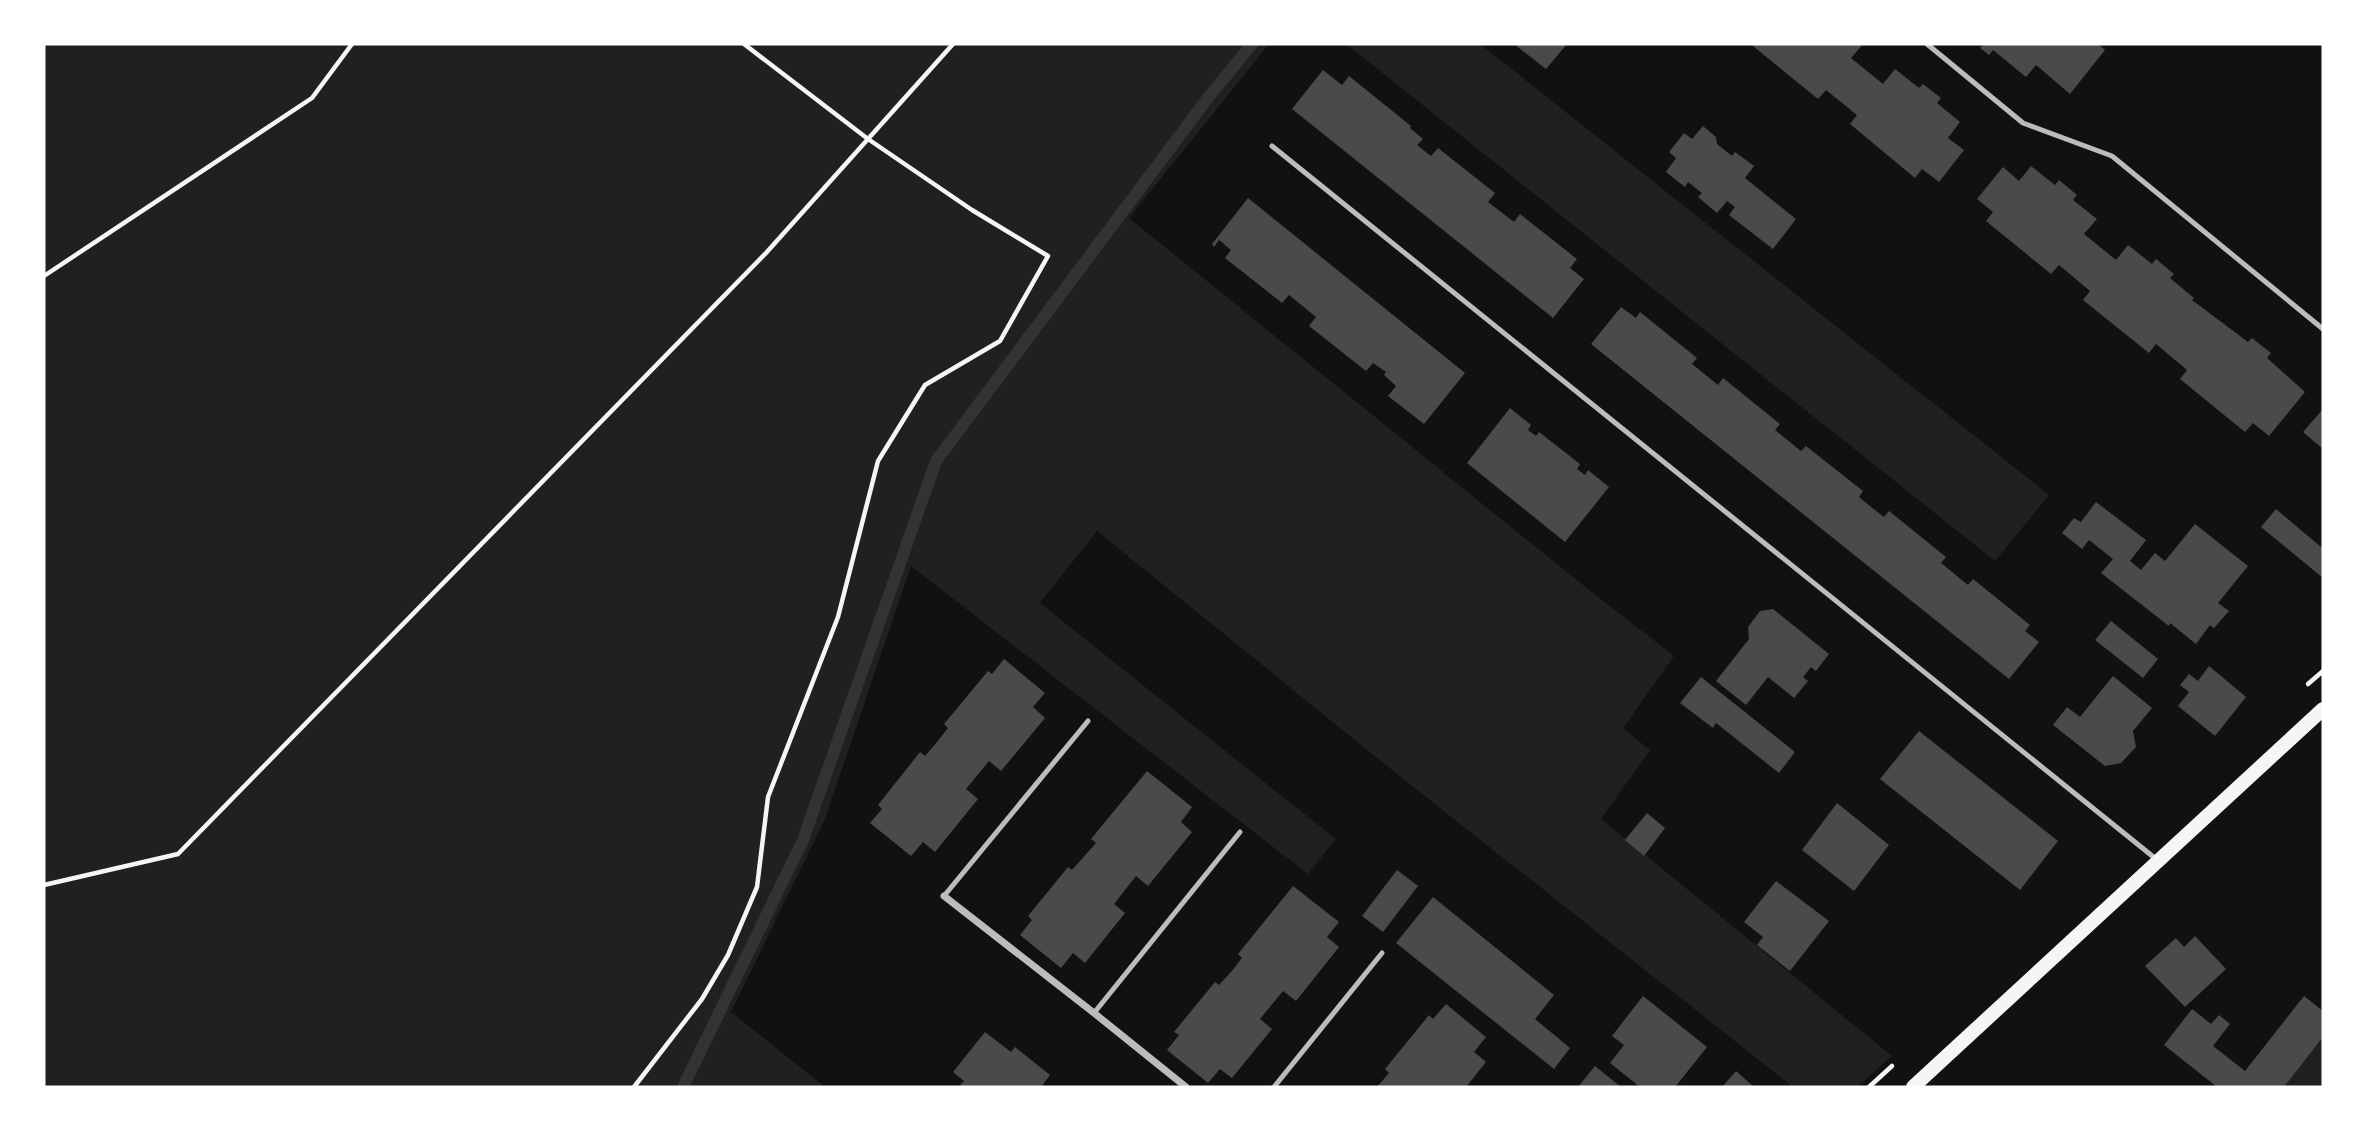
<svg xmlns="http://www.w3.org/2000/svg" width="2367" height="1131" font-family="'Noto Sans',sans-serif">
  <rect width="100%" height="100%" fill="#111"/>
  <g fill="#202020">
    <polygon points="44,44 1269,44 1129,218 1579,582 1674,656 1623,728 1650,750 1601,819 1892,1056 1857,1087 1793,1087 1392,770 1097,531 1040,603 1336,839 1308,874 911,566 825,819 731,1012 825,1087 44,1087"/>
    <polygon points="1346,44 1480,44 2049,495 1995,561"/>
    <polygon points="2323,1037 2323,1087 2284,1087"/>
  </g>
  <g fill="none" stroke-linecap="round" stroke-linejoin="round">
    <polyline stroke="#333" stroke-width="12" points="683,1087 803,840 936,461 1207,99 1252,44"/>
  </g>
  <g fill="#4a4a4a">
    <polygon points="1514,44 1567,44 1546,69"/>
    <polygon points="1755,44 1863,44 1851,58 1883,84 1895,69 1919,88 1923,84 1941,98 1937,103 1960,122 1948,138 1964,150 1939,182 1922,169 1915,178 1850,124 1857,115 1826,90 1818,99 1753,46"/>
    <polygon points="1983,44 2098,44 2105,50 2070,94 2036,65 2026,77 1993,50 1989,55 1980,48"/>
    <polygon points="1323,70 1342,85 1349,76 1411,126 1410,128 1423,139 1417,145 1431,156 1438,148 1495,193 1488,202 1514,222 1520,214 1577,259 1570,268 1584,279 1553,318 1292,109"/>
    <polygon points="1703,126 1716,137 1717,144 1732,156 1735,152 1754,166 1745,178 1796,219 1773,249 1729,215 1735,207 1727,201 1717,213 1698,197 1702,193 1688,182 1685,187 1666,172 1676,158 1669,152 1684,133 1692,139"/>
    <polygon points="2031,166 2055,185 2059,180 2077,195 2073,200 2097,219 2084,234 2116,260 2128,245 2152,264 2156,259 2174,274 2170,278 2194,298 2192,300 2248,342 2252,338 2271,353 2267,358 2305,392 2269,436 2253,423 2245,432 2180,379 2187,370 2156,344 2149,353 2083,300 2090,291 2059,265 2051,274 1986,221 1993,212 1977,199 2003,167 2019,181"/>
    <polygon points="1248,198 1465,373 1424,424 1388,396 1396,386 1384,375 1386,372 1373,363 1366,371 1309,326 1316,317 1289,295 1282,303 1225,258 1231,250 1219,240 1214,247 1212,244"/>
    <polygon points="1621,307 1636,318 1640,312 1697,358 1692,364 1718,385 1723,378 1780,424 1775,430 1801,451 1806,446 1863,491 1859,497 1871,507 1884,517 1889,511 1946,557 1941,563 1968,585 1973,579 2030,625 2025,631 2039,642 2009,679 1591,344"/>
    <polygon points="1510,408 1531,425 1528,430 1536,436 1539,432 1580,464 1577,469 1585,475 1588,470 1609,487 1565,542 1467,463"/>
    <polygon points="2323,409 2323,449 2303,432"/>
    <polygon points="2096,502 2146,540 2130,561 2141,570 2155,553 2165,561 2195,524 2248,566 2218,603 2229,611 2214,628 2210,625 2196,644 2170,623 2169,626 2101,573 2113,559 2089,540 2082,549 2062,533 2074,518 2081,522"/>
    <polygon points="2276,509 2321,547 2323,544 2323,578 2261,527"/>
    <polygon points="1773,609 1829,654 1816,671 1811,667 1803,677 1808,681 1794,698 1768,677 1746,705 1716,681 1749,639 1748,627 1760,611"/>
    <polygon points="2111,621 2158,659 2143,678 2095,640"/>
    <polygon points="1004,659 1045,693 1033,707 1045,718 1001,771 989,761 966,789 978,799 935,852 923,842 911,856 870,823 882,809 878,805 920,752 925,756 937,742 948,728 944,724 988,671 992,674"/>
    <polygon points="2209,666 2246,697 2215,736 2178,706 2189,692 2180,685 2189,674 2198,681"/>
    <polygon points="2113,676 2152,708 2133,731 2136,747 2121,763 2105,766 2053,725 2067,707 2080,717"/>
    <polygon points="1701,677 1795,752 1779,773 1716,723 1713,728 1680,703"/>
    <polygon points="1919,731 2058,841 2020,890 1880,779"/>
    <polygon points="1147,771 1192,807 1181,822 1192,832 1148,886 1136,876 1114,904 1125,913 1085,963 1073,953 1061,968 1020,935 1032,920 1028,916 1068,867 1072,870 1096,843 1091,839"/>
    <polygon points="1837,803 1889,845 1854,891 1802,850"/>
    <polygon points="1647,813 1665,828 1644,856 1625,840"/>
    <polygon points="1397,870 1418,886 1383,932 1362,916"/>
    <polygon points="1776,881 1829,921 1790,971 1757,945 1763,937 1744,922"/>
    <polygon points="1293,886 1339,922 1327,937 1339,947 1296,1001 1283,991 1260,1019 1272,1029 1232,1078 1220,1069 1208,1083 1167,1050 1179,1035 1174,1032 1215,982 1219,985 1231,972 1242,958 1238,954"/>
    <polygon points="1433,897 1554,995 1535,1019 1570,1048 1554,1069 1396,943"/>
    <polygon points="2195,936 2226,969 2185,1007 2145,966 2176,938 2184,947"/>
    <polygon points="1643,996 1707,1047 1675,1087 1640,1087 1610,1063 1624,1045 1612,1036"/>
    <polygon points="2304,996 2323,1011 2323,1037 2284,1087 2217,1087 2164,1045 2192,1009 2211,1024 2219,1015 2230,1024 2213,1046 2245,1071"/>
    <polygon points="1446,1004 1486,1037 1474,1052 1486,1062 1466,1087 1377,1087 1389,1073 1385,1069 1429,1015 1433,1019"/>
    <polygon points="985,1032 1011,1052 1015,1047 1050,1075 1041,1087 963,1087 960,1085 964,1081 953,1072"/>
    <polygon points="1595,1066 1616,1083 1621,1087 1578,1087"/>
    <polygon points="1736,1071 1754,1087 1722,1087"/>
  </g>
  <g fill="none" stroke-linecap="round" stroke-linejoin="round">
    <g stroke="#f5f5f5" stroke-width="4.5">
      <polyline points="44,276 312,98 352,44"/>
      <polyline points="2308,684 2323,671"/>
      <polyline points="44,885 178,854 766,253 953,44"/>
      <polyline points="634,1087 702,999 728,955 757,887 768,797 838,617 878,461 925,385 1000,341 1048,256 972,210 868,139 744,44"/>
      <polyline points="1869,1087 1892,1066"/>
    </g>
    <g stroke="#bcbcbc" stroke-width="5">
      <polyline points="1927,44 2023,123 2112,156 2323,329"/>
      <polyline points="1272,146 2156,859"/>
      <polyline points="944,896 1088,721"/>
      <polyline points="1094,1013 1240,832"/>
      <polyline points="1274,1087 1382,953"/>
    </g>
    <polyline stroke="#bcbcbc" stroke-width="7" points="944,896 1094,1013 1186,1087"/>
    <polyline stroke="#f5f5f5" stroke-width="14" points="1913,1087 2323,709"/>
  </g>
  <rect width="2367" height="1131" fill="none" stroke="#ffffff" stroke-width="91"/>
</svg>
